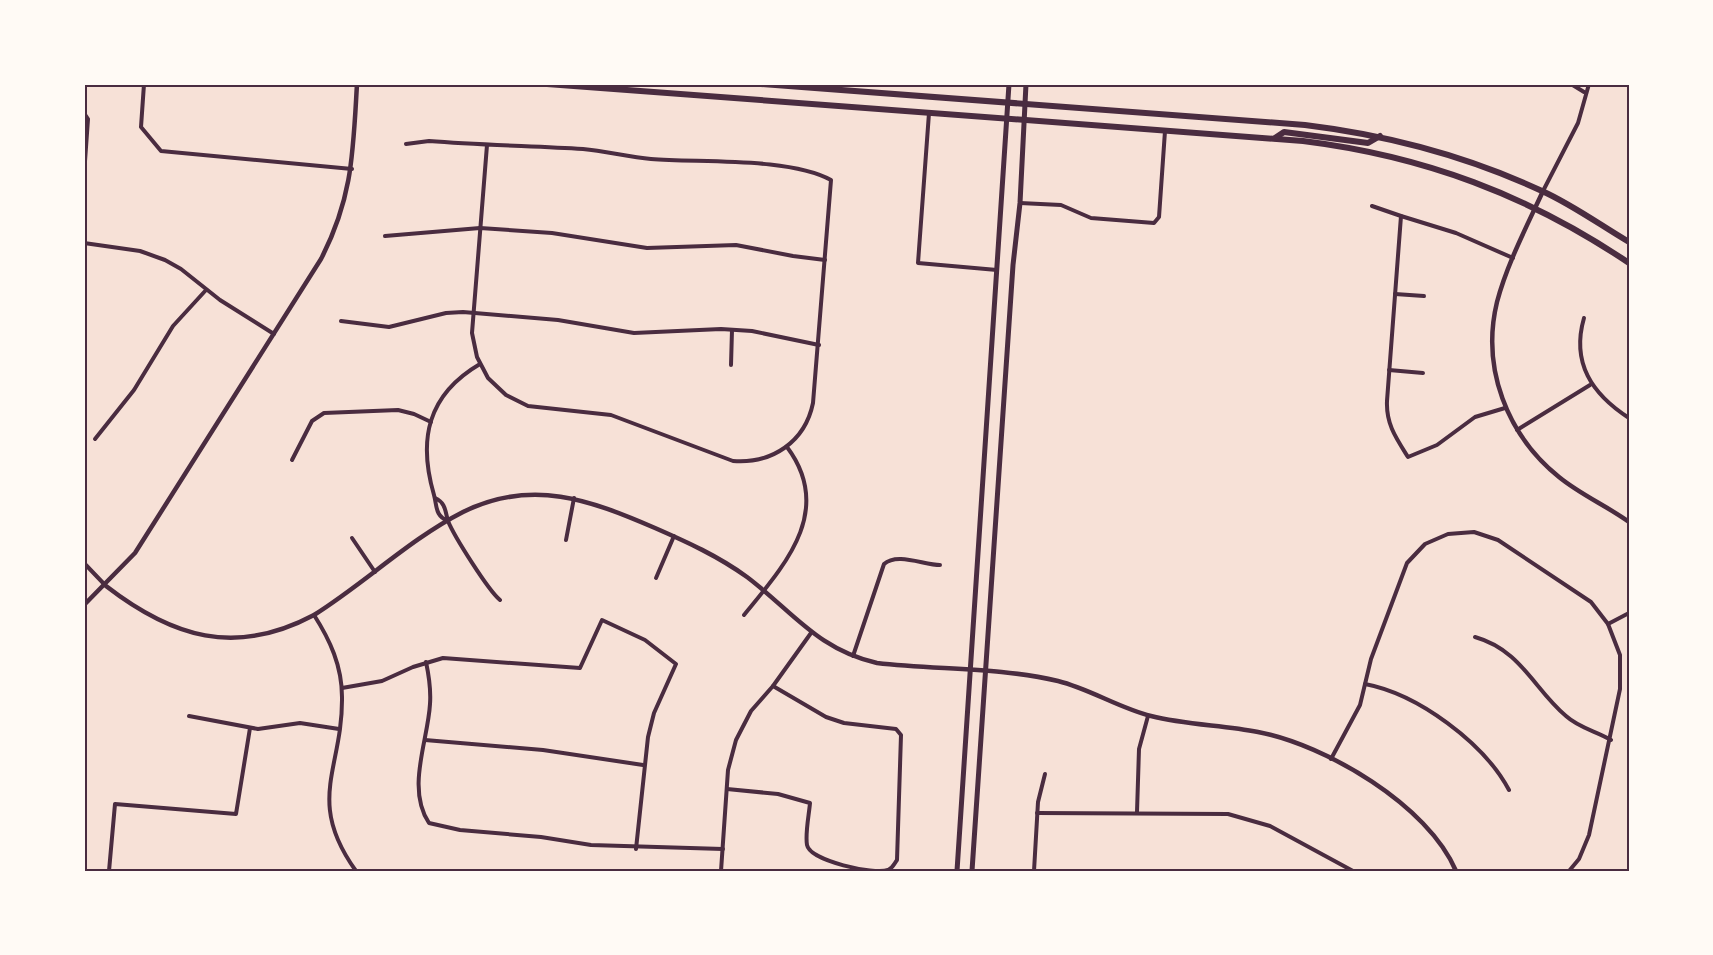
<svg xmlns="http://www.w3.org/2000/svg" width="1713" height="955" font-family="Figtree,sans-serif">
  <rect width="100%" height="100%" fill="#f7e1d7"/>
  <g fill="none" stroke-linecap="round" stroke-linejoin="round">
    <g stroke="#4a2c40" stroke-width="4">
      <polyline points="144,84 141,127 161,151 352,169"/>
      <polyline points="1571,84 1584,92"/>
      <polyline points="84,113 88,119 84,175"/>
      <polyline points="929,113 918,263 997,270"/>
      <path d="M406,144L429,141C480,145 532,146 583,149C606,151 628,157 651,159C700,163 789,157 831,180L813,403C805,442 772,464 733,461L611,415L528,406L506,395L488,378L477,357L472,333L487,145"/>
      <polyline points="1543,191 1578,123 1589,84"/>
      <polyline points="1020,203 1061,205 1091,218 1154,223 1159,217 1165,131"/>
      <path d="M1372,206L1401,216L1387,401C1386,424 1396,438 1408,457L1437,445L1475,417L1505,408"/>
      <polyline points="1401,216 1456,233 1513,258"/>
      <polyline points="385,236 480,228 552,233 647,248 736,245 793,256 825,260"/>
      <polyline points="84,243 140,251 165,260 181,269 220,300 274,334"/>
      <polyline points="1395,294 1424,296"/>
      <path d="M1584,318C1571,363 1592,394 1629,418"/>
      <polyline points="341,321 389,327 446,313 463,312 558,320 634,333 721,329 752,331 819,345"/>
      <polyline points="731,365 732,330"/>
      <polyline points="1389,370 1423,373"/>
      <polyline points="1517,430 1590,385"/>
      <polyline points="95,439 134,390 173,326 206,290"/>
      <polyline points="292,460 312,421 324,413 398,410 414,414 431,422"/>
      <path d="M435,498C446,503 445,511 448,521C454,536 488,590 500,600"/>
      <path d="M448,521C435,516 437,506 434,495C418,440 427,395 480,364"/>
      <polyline points="352,538 375,572"/>
      <polyline points="566,540 574,498"/>
      <polyline points="84,563 105,585"/>
      <polyline points="656,578 674,536"/>
      <path d="M314,615C330,640 342,666 342,697C343,769 305,800 356,871"/>
      <path d="M744,615C784,566 835,511 787,447"/>
      <polyline points="1608,624 1629,613"/>
      <path d="M1475,637C1521,650 1534,689 1566,716C1579,728 1596,731 1611,740"/>
      <path d="M853,656L884,564C897,552 924,565 940,565"/>
      <path d="M426,662C429,676 431,690 430,704C428,741 406,788 429,823L460,830L541,837L591,845L723,849"/>
      <path d="M1365,684C1418,694 1484,743 1509,790"/>
      <polyline points="342,688 382,681 413,667 443,658 580,668 602,620 645,640 676,664 654,713 648,737 636,849"/>
      <polyline points="189,716 258,729 300,723 339,729"/>
      <polyline points="425,740 543,750 643,765"/>
      <polyline points="1331,759 1360,705 1371,659 1407,563 1425,544 1448,534 1474,532 1498,540 1591,602 1608,624 1620,655 1620,689 1589,835 1579,859 1569,871"/>
      <path d="M727,789L778,794L810,803C809,815 805,833 807,845C810,861 874,875 888,870C893,868 894,864 897,860L901,735L896,729L844,723L826,717L773,686"/>
      <polyline points="1137,812 1139,749 1148,716"/>
      <polyline points="1037,813 1228,814 1270,826 1353,871"/>
      <polyline points="109,871 115,804 236,814 250,728"/>
      <polyline points="721,871 728,770 736,740 751,711 773,686 811,633"/>
      <polyline points="1034,871 1038,802 1045,774"/>
    </g>
    <g stroke="#4a2c40" stroke-width="4.5">
      <path d="M1543,191C1527,226 1507,264 1497,302C1481,368 1507,435 1559,477C1581,495 1607,506 1629,522"/>
      <path d="M106,586C172,637 235,657 314,615C365,583 410,539 463,512C532,478 590,500 655,528C687,542 718,556 747,577C792,611 818,650 877,663C937,670 999,667 1058,681C1090,689 1119,708 1151,716C1186,725 1223,725 1258,732C1326,745 1428,805 1456,871"/>
      <path d="M84,605L135,553L321,259C353,197 353,151 357,84"/>
    </g>
    <g stroke="#4a2c40" stroke-width="5">
      <polyline points="957,871 1009,84"/>
      <polyline points="972,871 1013,265 1020,203 1026,84"/>
    </g>
    <g stroke="#4a2c40" stroke-width="6">
      <path d="M547,84L1303,141C1424,156 1528,195 1629,263"/>
      <path d="M761,84L1305,125C1387,135 1467,156 1542,191C1573,205 1600,225 1629,242"/>
      <polyline points="1275,138 1284,132 1368,143 1380,136"/>
    </g>
  </g>
  <rect width="1713" height="955" fill="none" stroke="#fffaf5" stroke-width="171"/>
  <rect x="86" y="86" width="1542" height="784" fill="none" stroke="#4a2c40" stroke-width="2"/>
</svg>
